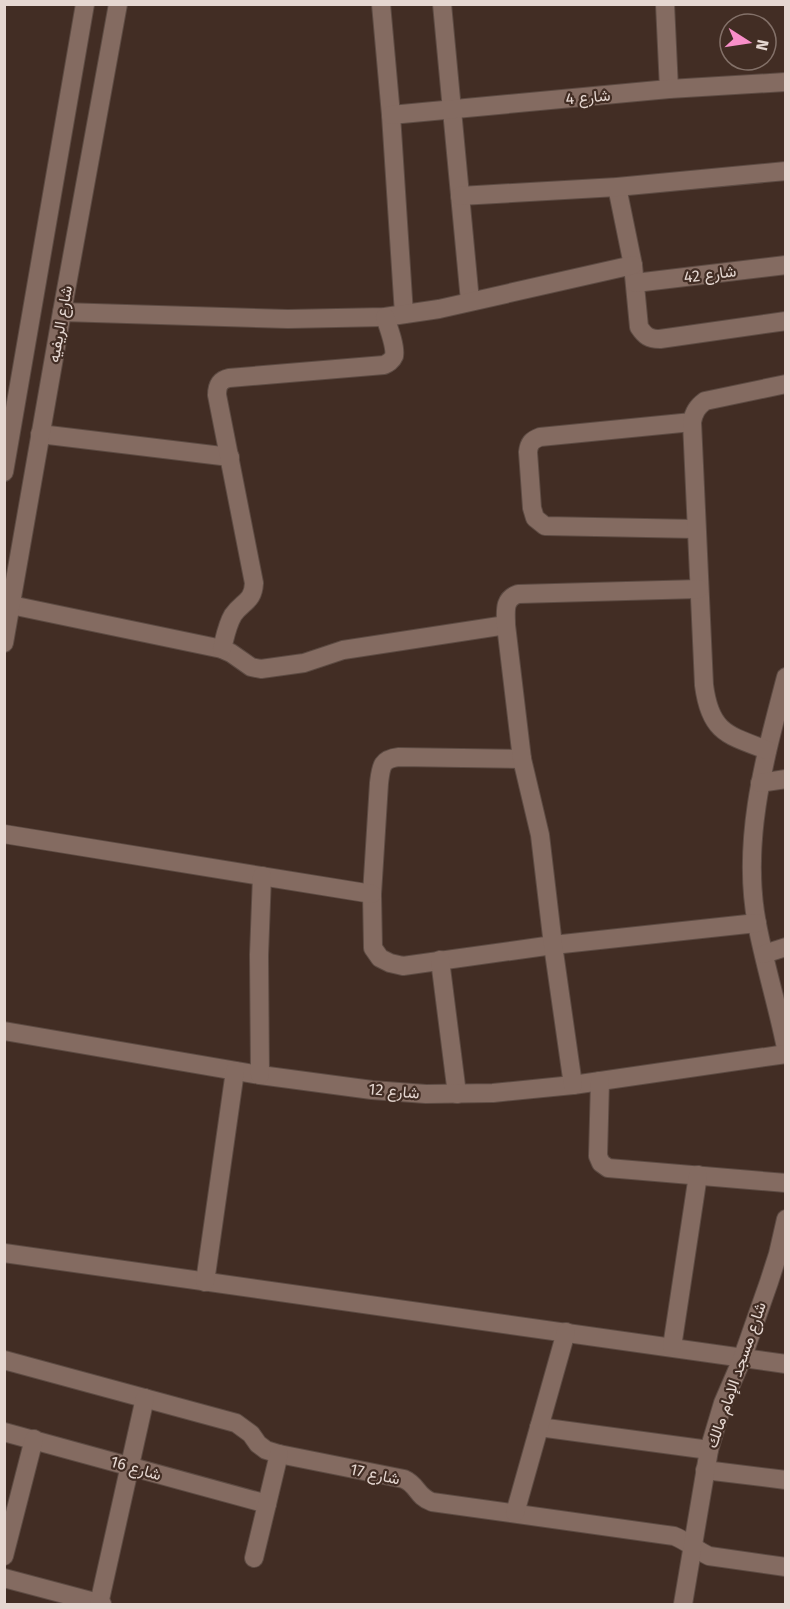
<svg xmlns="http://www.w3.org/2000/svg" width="790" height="1609" font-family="'Fira Sans',Vazirmatn,sans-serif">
  <rect width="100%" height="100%" fill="#422d24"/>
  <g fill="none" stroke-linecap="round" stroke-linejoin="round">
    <defs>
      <g id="street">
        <polyline points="381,4 391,115 404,314"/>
        <polyline points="442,4 470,301"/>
        <polyline points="665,4 669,89"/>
        <polyline points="391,115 669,89 786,82"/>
        <path d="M617,187L633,265L639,327C645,336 649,339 660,339L786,321"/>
        <polyline points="460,196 617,187 786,171"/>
        <polyline points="635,283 786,265"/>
        <polyline points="62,312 288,319 385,317 439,309 633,265"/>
        <path d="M692,422L540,437C532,440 529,443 528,452L532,508L535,518L545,526L696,529"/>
        <polyline points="40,434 230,457"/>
        <polyline points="11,605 222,649 231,653 251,667 261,669 304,663 343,650 506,625"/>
        <path d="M222,649C225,637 227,625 233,615C243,601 253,602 254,583L217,395C217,385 220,380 229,378L384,365C388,363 392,361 394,356C396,347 388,326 385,317"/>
        <path d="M786,677C765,757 741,841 757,924C765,966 778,1007 786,1048"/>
        <path d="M767,750C727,735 710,732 704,685L692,422C694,412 697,407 705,401L786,384"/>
        <path d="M522,759L399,757C381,759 381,767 379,783L372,894L373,948L380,958L390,963L403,966L553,945L757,923"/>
        <polyline points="760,783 786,779"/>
        <polyline points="4,834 372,894"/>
        <polyline points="764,954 786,947"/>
        <polyline points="440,960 457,1094"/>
        <polyline points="4,1031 260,1075 372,1090 426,1094 493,1093 573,1085 786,1054"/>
        <polyline points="260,1075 259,955 262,876"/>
        <polyline points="600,1081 598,1156 601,1163 608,1168 786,1183"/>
        <path d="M573,1085L553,945L540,835L522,759L506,625C506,612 503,599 518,594L699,589"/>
        <polyline points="4,1253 786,1364"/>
        <polyline points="205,1282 235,1071"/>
        <polyline points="672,1347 698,1175"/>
        <path d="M4,1360L236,1423L251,1434L258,1444L266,1450L279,1454L404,1479C418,1485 416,1496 432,1502L674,1536C687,1541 696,1550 709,1556L786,1567"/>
        <polyline points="539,1427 709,1450"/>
        <polyline points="4,1432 267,1504"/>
        <polyline points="705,1470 786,1480"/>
        <polyline points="515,1513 566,1332"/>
        <polyline points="4,1556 34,1439"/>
        <polyline points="254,1558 279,1454"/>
        <polyline points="4,1578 102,1604"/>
        <polyline points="99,1604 145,1398"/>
        <polyline points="683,1604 709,1450 723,1403 742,1359 769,1282 778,1254 786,1219"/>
      </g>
      <g id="secondary">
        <polyline points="4,472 85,4"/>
        <polyline points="4,643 62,312 118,4"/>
      </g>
    </defs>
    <use href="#street" stroke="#5d4b43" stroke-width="20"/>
    <use href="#secondary" stroke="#5d4b43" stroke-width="20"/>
    <use href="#street" stroke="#846b61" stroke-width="18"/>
    <use href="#secondary" stroke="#846b61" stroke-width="18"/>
  </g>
  <g text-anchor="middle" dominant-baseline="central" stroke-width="4.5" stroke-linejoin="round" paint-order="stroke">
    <g font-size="16" fill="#e5d7d1" stroke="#422d24">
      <text transform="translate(588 97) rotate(-5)">شارع 4</text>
      <text transform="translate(710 274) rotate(-7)">شارع 42</text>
      <text transform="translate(60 324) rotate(-80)">شارع الريفيه</text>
      <text transform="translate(394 1091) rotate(5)">شارع 12</text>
      <text transform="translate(736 1375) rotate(-71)">شارع مسجد الإمام مالك</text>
      <text transform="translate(136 1468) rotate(16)">شارع 16</text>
      <text transform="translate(375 1474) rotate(12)">شارع 17</text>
    </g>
  </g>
  <rect width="790" height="1609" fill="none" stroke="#e5d7d1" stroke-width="12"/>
  <g transform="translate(748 42) rotate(102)"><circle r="28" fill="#422d24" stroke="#837169" stroke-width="1.5"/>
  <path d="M0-4.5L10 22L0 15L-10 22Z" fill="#f98fc9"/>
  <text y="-9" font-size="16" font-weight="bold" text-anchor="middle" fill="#e5d7d1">N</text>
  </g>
</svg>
